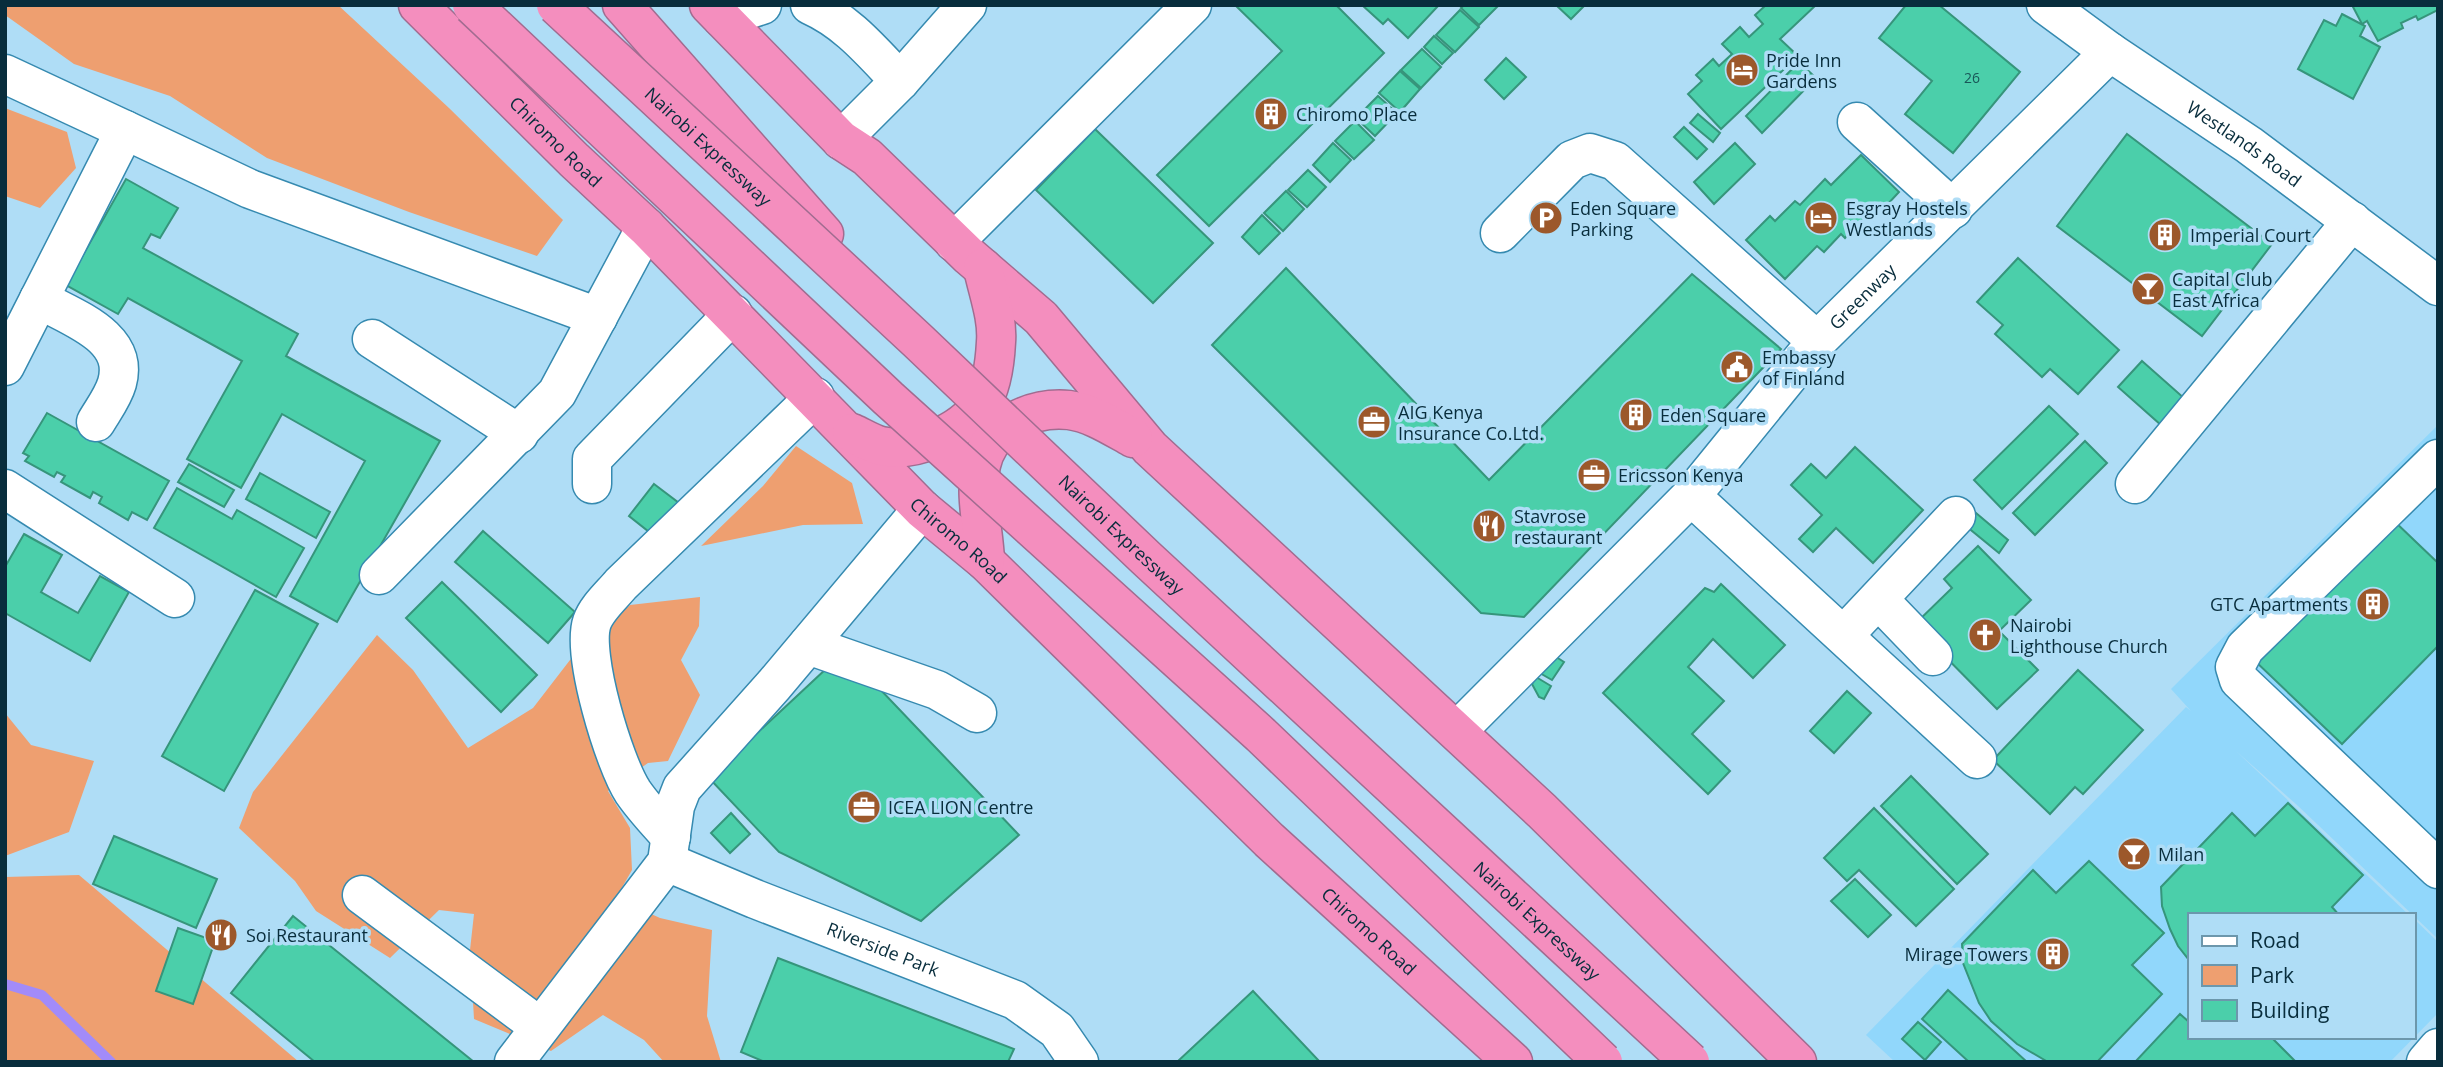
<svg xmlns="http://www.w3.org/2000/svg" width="2443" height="1067" font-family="'Open Sans',sans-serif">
  <rect width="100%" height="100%" fill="#afddf6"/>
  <polygon fill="#91d7fb" points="2438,425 2438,939 2297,805 2236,751 2409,915 2189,915 2189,1037 2413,1037 2413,918 2438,942 2438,1013 2390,1062 1895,1062 1866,1035 2186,707 2191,711 2171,689"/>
  <g fill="#ee9f70">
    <polygon points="5,5 338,5 449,108 563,220 537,256 409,212 267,158 170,96 74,64 5,15"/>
    <polygon points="5,108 67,132 76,168 40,208 5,196"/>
    <polygon points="796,446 852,483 863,524 803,525 701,546 763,486"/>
    <polygon points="700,597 699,626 681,660 700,695 668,761 648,763 608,791 630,828 632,870 616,898 660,918 712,930 707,1016 721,1062 664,1062 644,1040 603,1015 551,1051 474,1019 470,950 474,914 439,910 390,958 316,911 295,881 239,828 253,792 377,635 413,670 468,748 533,708 570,660 630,605"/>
    <polygon points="5,713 31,745 94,761 69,832 5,856"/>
    <polygon points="79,875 299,1062 5,1062 5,877"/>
  </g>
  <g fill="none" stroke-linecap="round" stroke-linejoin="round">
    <polyline stroke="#a28bf9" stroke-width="10" points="5,984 42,995 111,1062"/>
  </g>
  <g fill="#4bcfaa" stroke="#36957b" stroke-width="2">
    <polygon points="1235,5 1336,5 1384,53 1209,226 1157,175 1282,51"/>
    <polygon points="1362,5 1439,5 1408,38 1388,19 1383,24"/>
    <polygon points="1464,5 1499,5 1479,25 1461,8"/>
    <polygon points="1556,5 1585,5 1571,19"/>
    <polygon points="1766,5 1816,5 1780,39 1798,56 1721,129 1688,94 1702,81 1696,75 1713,59 1719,66 1732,54 1722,44 1740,27 1749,37 1763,24 1755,15"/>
    <polygon points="1906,5 1939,5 2020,72 1953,153 1905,114 1932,81 1879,38"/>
    <polygon points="2352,5 2438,5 2438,10 2418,20 2416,16 2401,23 2403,28 2378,41 2367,21 2362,24"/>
    <polygon points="1460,10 1479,27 1455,52 1436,35"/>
    <polygon points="2342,14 2365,26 2360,36 2380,47 2353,99 2298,69 2324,20 2336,26"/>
    <polygon points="1434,36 1453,53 1442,64 1424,47"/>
    <polygon points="1422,49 1441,67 1421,88 1401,70"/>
    <polygon points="1506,58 1526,77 1504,99 1485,80"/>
    <polygon points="1799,62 1816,78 1762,133 1746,116"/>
    <polygon points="1400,71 1420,89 1400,112 1379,93"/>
    <polygon points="1378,96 1397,113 1375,136 1356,118"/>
    <polygon points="1698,114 1720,133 1713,142 1690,123"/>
    <polygon points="1355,121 1374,140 1354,159 1335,141"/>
    <polygon points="1684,127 1707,149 1697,159 1674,137"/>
    <polygon points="1095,129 1213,243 1153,303 1036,190"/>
    <polygon points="2127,134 2272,244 2202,336 2057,226"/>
    <polygon points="1333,143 1351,160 1330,182 1313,165"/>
    <polygon points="1735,143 1755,164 1714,204 1694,182"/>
    <polygon points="1861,155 1899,192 1873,220 1867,215 1845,238 1841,234 1824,252 1817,246 1785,279 1746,240 1770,216 1775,221 1795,201 1800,205 1825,179 1831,185"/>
    <polygon points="1308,170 1326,187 1307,207 1288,190"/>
    <polygon points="126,179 178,208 160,238 151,234 143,248 298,334 286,356 440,441 337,622 290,596 365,461 282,414 241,488 187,459 242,361 128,298 118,314 66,285"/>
    <polygon points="1286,191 1304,209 1283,231 1264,213"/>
    <polygon points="1262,215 1280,233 1259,254 1242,237"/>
    <polygon points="2018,258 2119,350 2078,394 2050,369 2042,377 1995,334 2003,325 1977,302"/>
    <polygon points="1286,268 1489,480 1692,274 1781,349 1524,617 1481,613 1212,345"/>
    <polygon points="2142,361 2185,399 2161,425 2118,387"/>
    <polygon points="2049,406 2078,434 2002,509 1974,480"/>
    <polygon points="47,413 169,481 147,520 132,512 128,520 99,503 102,497 93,492 90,498 61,482 65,476 57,472 54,477 25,461 29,456 23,453"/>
    <polygon points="2085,441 2107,463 2035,535 2013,513"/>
    <polygon points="1855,447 1923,510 1873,563 1836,528 1813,552 1799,539 1822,515 1791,485 1811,464 1826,478"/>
    <polygon points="189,464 234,490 224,507 178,482"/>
    <polygon points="260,473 330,512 316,538 246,499"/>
    <polygon points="654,484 679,503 653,535 629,516"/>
    <polygon points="177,488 232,519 237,510 304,548 276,597 154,528"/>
    <polygon points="1976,513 2008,540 1999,553 1966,526"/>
    <polygon points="2392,519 2438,563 2438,646 2342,744 2254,660"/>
    <polygon points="483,531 575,612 548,643 455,562"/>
    <polygon points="24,534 62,555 41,592 78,613 100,576 129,592 90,661 5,613 5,567"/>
    <polygon points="1978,546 2031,600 1999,631 2038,670 1997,709 1914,625 1952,588 1944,579"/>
    <polygon points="442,582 537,675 501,712 406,618"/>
    <polygon points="1721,584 1785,645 1753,678 1713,639 1688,667 1724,701 1692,734 1730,771 1708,794 1603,693 1705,588 1714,592"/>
    <polygon points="255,590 318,624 224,791 162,756"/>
    <polygon points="1550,653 1564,662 1552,680 1538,672"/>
    <polygon points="856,664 1019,835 921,921 779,852 709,778 827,668"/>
    <polygon points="2078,670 2143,730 2083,794 2075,787 2050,814 1993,760"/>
    <polygon points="1536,677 1551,686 1544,699 1539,697 1532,684"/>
    <polygon points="1847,691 1871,713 1834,753 1810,731"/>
    <polygon points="1911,776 1988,854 1957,884 1881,806"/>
    <polygon points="2288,803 2363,875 2332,907 2339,915 2189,915 2189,960 2178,946 2170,929 2162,906 2161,887 2232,813 2255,836"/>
    <polygon points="1874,808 1954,889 1916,926 1859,870 1847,881 1824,858"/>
    <polygon points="731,813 750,834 730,853 711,833"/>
    <polygon points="114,836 217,879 196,928 93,884"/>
    <polygon points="2089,861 2164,933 2132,965 2162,994 2097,1062 2048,1062 2017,1044 1991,1021 1979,1003 1963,963 1962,944 2033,870 2056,893"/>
    <polygon points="1855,879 1891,915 1868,937 1831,901"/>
    <polygon points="293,916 474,1062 315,1062 231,993"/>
    <polygon points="178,928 215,941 193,1004 156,991"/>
    <polygon points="778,958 1014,1049 1008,1062 765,1062 741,1052"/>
    <polygon points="1948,990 2027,1062 1969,1062 1922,1019"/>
    <polygon points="1253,991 1320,1062 1177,1062"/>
    <polygon points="2180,1014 2189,1022 2189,1037 2271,1037 2296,1062 2135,1062"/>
    <polygon points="1918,1022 1941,1042 1925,1060 1902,1039"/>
  </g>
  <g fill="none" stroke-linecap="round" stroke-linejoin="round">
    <defs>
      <g id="minor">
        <path d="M810,5C848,22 872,52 900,81"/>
        <path id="s1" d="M2046,5L2110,52L2249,145L2438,286"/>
        <polyline points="722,18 762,5"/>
        <polyline points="5,74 125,130 5,366"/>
        <polyline points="1857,122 1953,209"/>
        <polyline points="125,130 250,189 598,317"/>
        <polyline points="841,140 900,81 967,5"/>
        <polyline points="1500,233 1572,160 1590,153 1615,161 1817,341"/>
        <polyline points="954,242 1192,5"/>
        <path d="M39,299C72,318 130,336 117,383C113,397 103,410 96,422"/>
        <polyline points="372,339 519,434"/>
        <polyline points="2438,459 2245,648 2235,667 2239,680 2438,869"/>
        <polyline points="592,484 592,459 733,314"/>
        <polyline points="2135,484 2352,221"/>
        <polyline points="5,489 175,598"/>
        <polyline points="1691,496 1977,759"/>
        <polyline points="379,575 557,393 646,227"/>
        <polyline points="1879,600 1933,656"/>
        <polyline points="1844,635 1956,516"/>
        <polyline points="808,645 937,690 977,713"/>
        <path id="s2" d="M1457,731L1691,496L1817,341L2110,52"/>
        <path d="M671,837C658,823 644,808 633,792C614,763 581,654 592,622C597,608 611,596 621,584L815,397"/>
        <path id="s3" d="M667,862L755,899L1015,1000L1057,1030L1079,1062"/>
        <polyline points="362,895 540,1027"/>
        <polyline points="514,1062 667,862 675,806 682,788 774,685 922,509"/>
        <polyline points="2426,1062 2438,1048"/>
      </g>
      <g id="highway">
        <path id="s4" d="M418,5L574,160L646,227L922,509L985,561L1269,840L1513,1062"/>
        <polyline points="622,5 824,234"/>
        <polyline points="709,5 841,140 867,157 969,256 1041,318 1150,448 1542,811 1797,1062"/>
        <path d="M852,433C861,437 872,444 881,446C914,453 963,432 981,404C992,387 995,362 996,342C998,318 988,292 983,268"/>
        <path d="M985,561C984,530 974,497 981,465C989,426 1033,406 1069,410C1092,413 1113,427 1133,438"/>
      </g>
    </defs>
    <use href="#minor" stroke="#368ab0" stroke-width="41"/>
    <use href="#highway" stroke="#a16c90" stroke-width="41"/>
    <use href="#minor" stroke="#fff" stroke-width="38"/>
    <use href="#highway" stroke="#f48ebe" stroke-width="38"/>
    <defs>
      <g id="highway-bridge">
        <polyline points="472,5 888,398 1261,735 1603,1062"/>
        <path id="s5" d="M556,5L917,340L1146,558L1690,1062"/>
      </g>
    </defs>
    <use href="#highway-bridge" stroke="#a16c90" stroke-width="41" stroke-linecap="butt"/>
    <use href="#highway-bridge" stroke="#f48ebe" stroke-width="38"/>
  </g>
  <defs>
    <symbol id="hotel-disc" viewBox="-11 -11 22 22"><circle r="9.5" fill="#9c582b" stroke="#afddf6"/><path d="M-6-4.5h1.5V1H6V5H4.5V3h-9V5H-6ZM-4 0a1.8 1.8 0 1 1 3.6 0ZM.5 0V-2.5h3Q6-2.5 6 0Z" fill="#fff"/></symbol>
    <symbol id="building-disc" viewBox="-11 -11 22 22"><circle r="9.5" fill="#9c582b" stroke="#afddf6"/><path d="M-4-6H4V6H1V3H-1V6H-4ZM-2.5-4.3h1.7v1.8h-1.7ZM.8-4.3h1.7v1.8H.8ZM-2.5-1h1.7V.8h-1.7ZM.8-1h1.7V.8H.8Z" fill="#fff"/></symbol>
    <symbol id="parking-disc" viewBox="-11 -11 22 22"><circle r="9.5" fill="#9c582b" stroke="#afddf6"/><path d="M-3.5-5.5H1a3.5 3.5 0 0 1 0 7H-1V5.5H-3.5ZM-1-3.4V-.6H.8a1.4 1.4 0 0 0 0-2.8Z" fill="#fff"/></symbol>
    <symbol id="bar-disc" viewBox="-11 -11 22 22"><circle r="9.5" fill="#9c582b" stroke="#afddf6"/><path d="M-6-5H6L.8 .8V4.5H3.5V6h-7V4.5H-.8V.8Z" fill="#fff"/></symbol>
    <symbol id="civic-disc" viewBox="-11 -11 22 22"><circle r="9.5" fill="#9c582b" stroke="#afddf6"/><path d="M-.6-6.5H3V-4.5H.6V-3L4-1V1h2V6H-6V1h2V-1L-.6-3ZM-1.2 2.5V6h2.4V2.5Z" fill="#fff"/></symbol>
    <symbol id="office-disc" viewBox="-11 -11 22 22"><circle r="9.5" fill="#9c582b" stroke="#afddf6"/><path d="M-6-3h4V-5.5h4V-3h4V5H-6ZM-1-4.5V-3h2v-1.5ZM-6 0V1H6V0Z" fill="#fff"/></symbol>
    <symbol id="restaurant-disc" viewBox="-11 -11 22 22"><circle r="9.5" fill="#9c582b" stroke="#afddf6"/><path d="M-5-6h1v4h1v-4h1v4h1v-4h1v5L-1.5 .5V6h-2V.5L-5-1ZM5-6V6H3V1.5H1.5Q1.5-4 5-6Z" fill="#fff"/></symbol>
    <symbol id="church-disc" viewBox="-11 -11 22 22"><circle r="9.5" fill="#9c582b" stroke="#afddf6"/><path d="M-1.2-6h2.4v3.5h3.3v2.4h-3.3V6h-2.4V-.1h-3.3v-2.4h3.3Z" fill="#fff"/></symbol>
  </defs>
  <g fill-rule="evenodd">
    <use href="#hotel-disc" x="1723" y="51" width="38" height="38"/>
    <use href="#building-disc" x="1252" y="95" width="38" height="38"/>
    <use href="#parking-disc" x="1527" y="199" width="38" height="38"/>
    <use href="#hotel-disc" x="1802" y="199" width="38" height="38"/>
    <use href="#building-disc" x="2146" y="216" width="38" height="38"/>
    <use href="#bar-disc" x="2129" y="270" width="38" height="38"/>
    <use href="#civic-disc" x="1718" y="348" width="38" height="38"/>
    <use href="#building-disc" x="1617" y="396" width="38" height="38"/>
    <use href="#office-disc" x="1355" y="403" width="38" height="38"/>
    <use href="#office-disc" x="1575" y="456" width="38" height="38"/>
    <use href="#restaurant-disc" x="1470" y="507" width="38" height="38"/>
    <use href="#building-disc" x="2354" y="585" width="38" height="38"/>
    <use href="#church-disc" x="1966" y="616" width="38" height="38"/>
    <use href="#office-disc" x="845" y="788" width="38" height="38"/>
    <use href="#bar-disc" x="2115" y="835" width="38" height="38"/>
    <use href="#restaurant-disc" x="202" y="916" width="38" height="38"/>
    <use href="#building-disc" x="2034" y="935" width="38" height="38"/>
  </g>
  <g text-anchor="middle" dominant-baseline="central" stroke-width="7" stroke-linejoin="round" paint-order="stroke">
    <g font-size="14" fill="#195658">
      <text x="1972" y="77">26</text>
    </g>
    <g font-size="18" fill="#082d3c" stroke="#afddf6" text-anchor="start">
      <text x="1766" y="60">Pride Inn<tspan x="1766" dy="21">Gardens</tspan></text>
      <text x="1296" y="114">Chiromo Place</text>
      <text x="1570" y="208">Eden Square<tspan x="1570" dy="21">Parking</tspan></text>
      <text x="1846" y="208">Esgray Hostels<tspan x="1846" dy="21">Westlands</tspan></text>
      <text x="2190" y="235">Imperial Court</text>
      <text x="2172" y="279">Capital Club<tspan x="2172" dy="21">East Africa</tspan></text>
      <text x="1762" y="357">Embassy<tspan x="1762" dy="21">of Finland</tspan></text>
      <text x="1398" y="412">AIG Kenya<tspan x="1398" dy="21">Insurance Co.Ltd.</tspan></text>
      <text x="1660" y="415">Eden Square</text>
      <text x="1618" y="475">Ericsson Kenya</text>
      <text x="1514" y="516">Stavrose<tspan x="1514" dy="21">restaurant</tspan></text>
      <text x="2348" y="604" text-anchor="end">GTC Apartments</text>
      <text x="2010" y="625">Nairobi<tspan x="2010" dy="21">Lighthouse Church</tspan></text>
      <text x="888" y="807">ICEA LION Centre</text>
      <text x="2158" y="854">Milan</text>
      <text x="246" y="935">Soi Restaurant</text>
      <text x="2028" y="954" text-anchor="end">Mirage Towers</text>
    </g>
    <g font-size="18" fill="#082d3c" stroke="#afddf6">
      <text stroke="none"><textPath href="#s4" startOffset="194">Chiromo Road</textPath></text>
      <text stroke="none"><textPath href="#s1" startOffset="242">Westlands Road</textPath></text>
      <text stroke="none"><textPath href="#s5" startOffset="208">Nairobi Expressway</textPath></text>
      <text stroke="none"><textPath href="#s2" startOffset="595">Greenway</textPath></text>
      <text stroke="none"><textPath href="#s5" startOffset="775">Nairobi Expressway</textPath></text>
      <text stroke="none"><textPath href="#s4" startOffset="761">Chiromo Road</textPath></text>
      <text stroke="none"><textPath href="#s5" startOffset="1342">Nairobi Expressway</textPath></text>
      <text stroke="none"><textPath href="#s4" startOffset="1328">Chiromo Road</textPath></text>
      <text stroke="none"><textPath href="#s3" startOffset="233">Riverside Park</textPath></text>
    </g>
  </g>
  <rect width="2443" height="1067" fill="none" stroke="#082d3c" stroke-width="14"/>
  <rect x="2188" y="913" width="228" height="126" fill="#afddf6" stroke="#6c97ac" stroke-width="2"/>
  <rect x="2202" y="936" width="35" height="10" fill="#ffffff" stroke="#6c97ac" stroke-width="2"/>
  <text x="2250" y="948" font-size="21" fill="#082d3c">Road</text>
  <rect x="2202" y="965" width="35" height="21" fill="#ee9f70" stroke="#6c97ac" stroke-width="2"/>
  <text x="2250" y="983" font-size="21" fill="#082d3c">Park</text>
  <rect x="2202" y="1000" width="35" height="21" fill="#4bcfaa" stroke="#6c97ac" stroke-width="2"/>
  <text x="2250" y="1018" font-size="21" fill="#082d3c">Building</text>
</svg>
